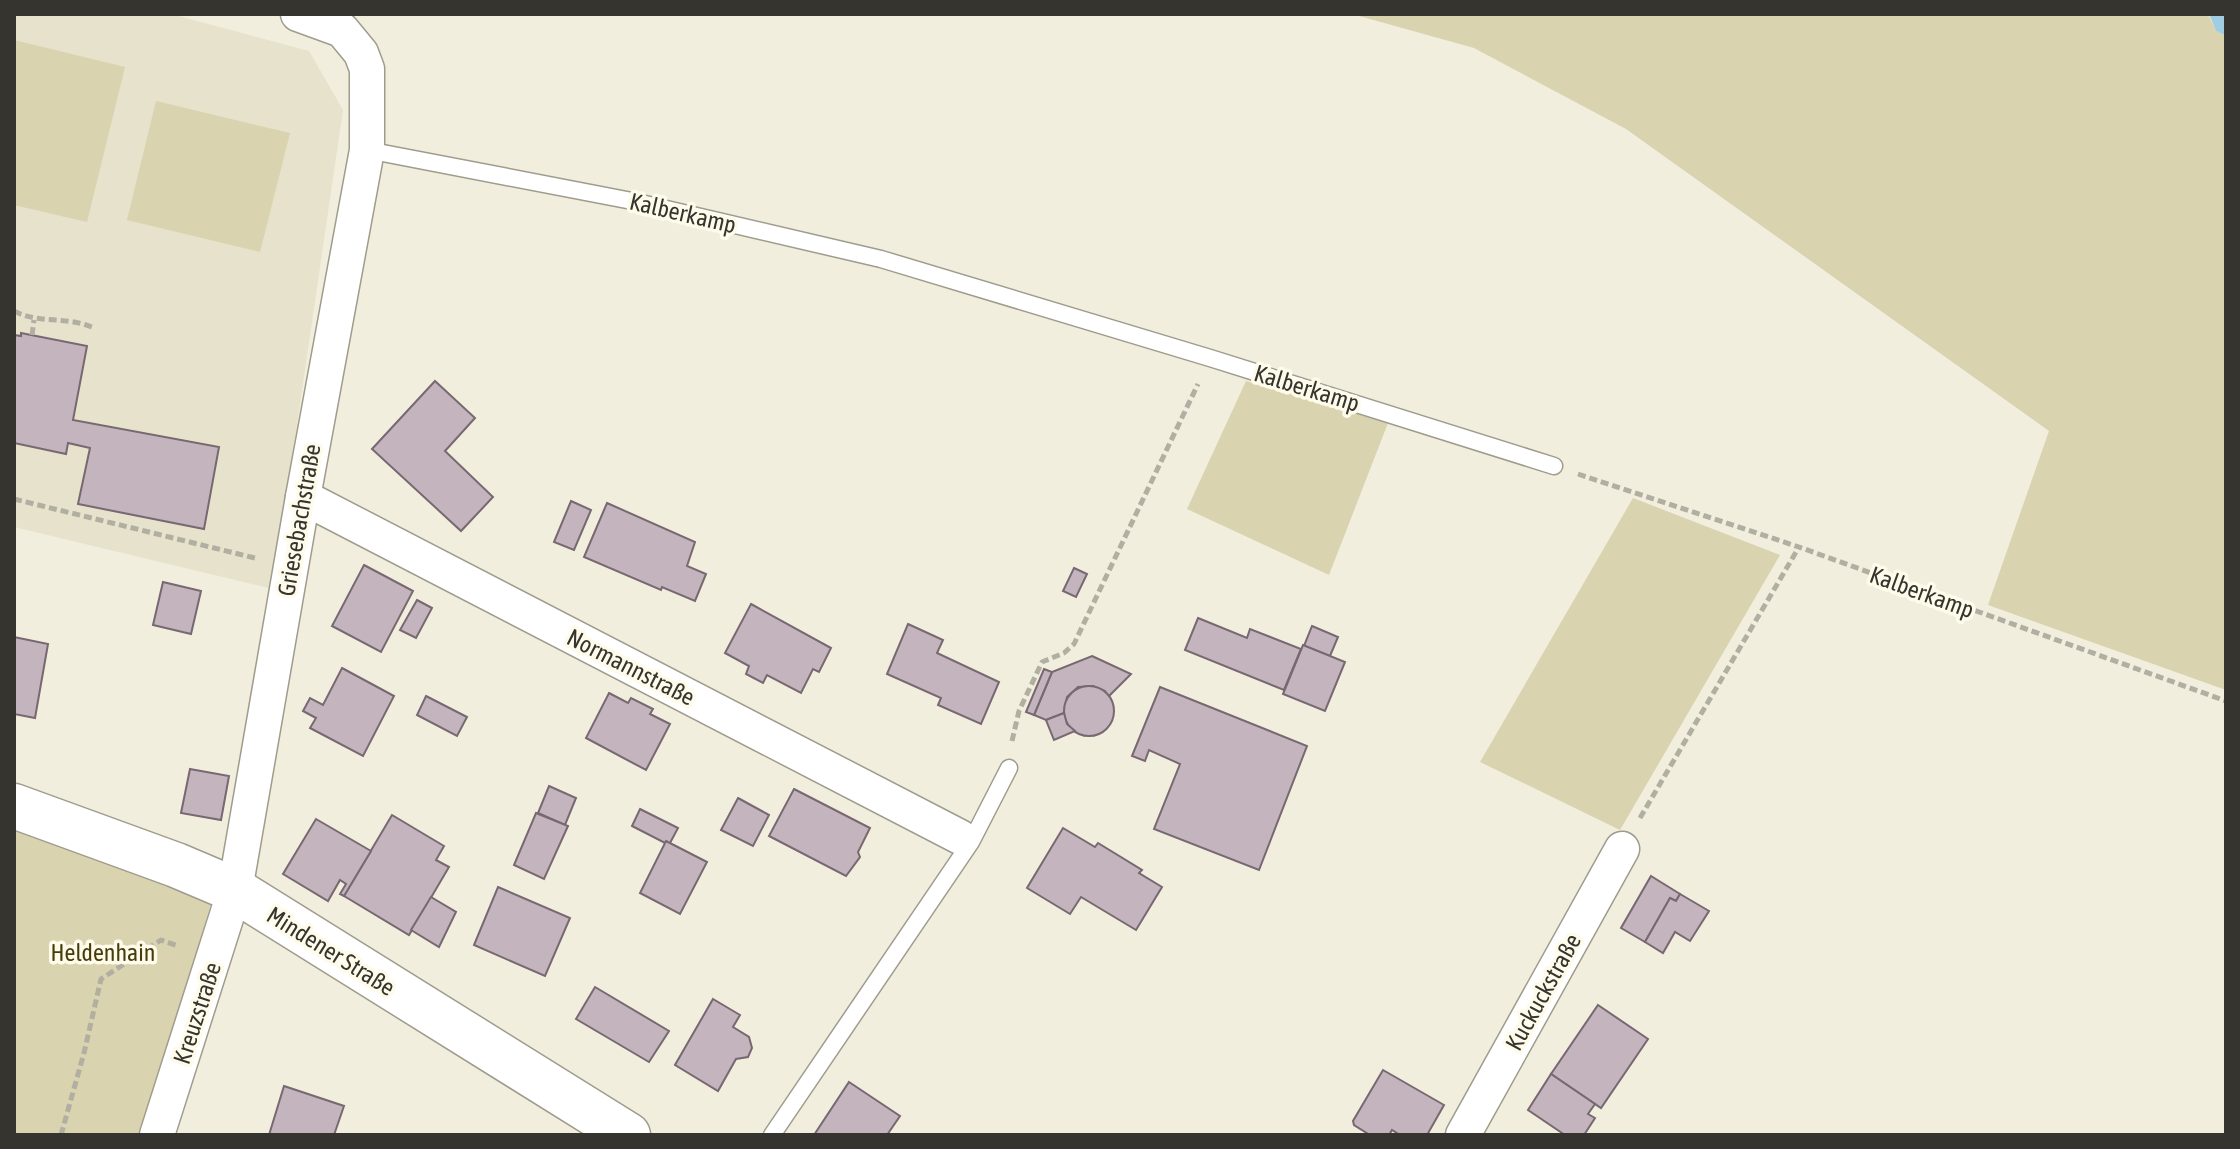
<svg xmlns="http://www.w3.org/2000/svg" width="2240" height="1149" font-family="'Asap Condensed',sans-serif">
  <rect width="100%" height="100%" fill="#f1eedd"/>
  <polygon fill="#e6e2cb" points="14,14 171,14 309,51 343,110 273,589 14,527"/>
  <g fill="#d9d3af">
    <polygon points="1352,14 2208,14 2216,31 2226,36 2226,690 1988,605 2049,431 1626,129 1474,48"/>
    <polygon points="14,40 125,67 87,222 14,205"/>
    <polygon points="156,101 290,133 260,252 127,220"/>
    <polygon points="1246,381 1388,423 1329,575 1187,509"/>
    <polygon points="1633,498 1780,555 1620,830 1480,762"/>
    <polygon points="14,825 214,893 143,1135 14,1135"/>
  </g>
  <polygon fill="#a1cde2" points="2209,14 2226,14 2226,36 2216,31"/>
  <g fill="#c3b4bd" stroke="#776871" stroke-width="2">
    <polygon points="21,333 87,346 73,420 219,447 204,529 78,504 90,448 68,443 66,454 14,443 14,335 21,336"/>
    <polygon points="435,381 475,418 445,451 493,497 461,531 372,449"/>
    <polygon points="571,501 591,510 574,550 554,542"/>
    <polygon points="607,503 695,542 687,566 706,574 695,601 662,587 661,590 584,557"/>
    <polygon points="364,565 413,591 381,652 332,626"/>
    <polygon points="1074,568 1087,574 1076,597 1063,591"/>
    <polygon points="163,582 201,591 191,634 153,625"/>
    <polygon points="417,600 432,608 416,638 400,630"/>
    <polygon points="751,604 831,648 819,672 813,669 801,693 767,675 763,683 746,674 749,666 725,653"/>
    <polygon points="1198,618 1247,638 1250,629 1301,649 1284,690 1185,650"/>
    <polygon points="908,624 943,640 937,653 999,682 981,724 938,705 941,698 887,674"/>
    <polygon points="1312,626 1338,637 1330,656 1304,646"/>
    <polygon points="14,637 48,644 35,718 14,714"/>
    <polygon points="1303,645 1345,662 1325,711 1283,694"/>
    <polygon points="1092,656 1131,674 1108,697 1105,691 1093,686 1078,687 1067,697 1064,713 1046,720 1034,715 1052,672"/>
    <polygon points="342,668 394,696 363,756 310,728 316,718 303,711 310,698 323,705"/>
    <polygon points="1044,669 1052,672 1034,715 1026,712"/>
    <circle cx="1089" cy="711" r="25"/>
    <polygon points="1160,687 1307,746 1259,870 1154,829 1180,764 1149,750 1145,761 1132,756"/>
    <polygon points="609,693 628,703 631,698 653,709 650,714 670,724 646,770 586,738"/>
    <polygon points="426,696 467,717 457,736 417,715"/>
    <polygon points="1064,713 1067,724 1075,731 1054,740 1046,720"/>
    <polygon points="190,769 229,776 221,820 181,813"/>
    <polygon points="549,786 576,798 565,825 538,813"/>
    <polygon points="794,789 870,828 858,852 860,857 846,876 769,836"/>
    <polygon points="738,798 769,815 753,846 721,830"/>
    <polygon points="640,809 678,828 670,843 665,843 632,826"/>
    <polygon points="536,813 568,826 544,879 514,865"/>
    <polygon points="392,815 444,846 436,860 449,867 409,935 344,896"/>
    <polygon points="316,819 371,851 344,896 340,894 346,884 340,880 328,901 283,874"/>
    <polygon points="1063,828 1095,847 1098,843 1142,870 1139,873 1162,887 1136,930 1081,897 1070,914 1027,888"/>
    <polygon points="666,841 707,862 680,914 640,893"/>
    <polygon points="1651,876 1680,894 1676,901 1670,898 1645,942 1621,928"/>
    <polygon points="498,887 570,918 545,976 474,945"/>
    <polygon points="1680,894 1709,911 1690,941 1675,932 1663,953 1645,942 1670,898 1676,901"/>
    <polygon points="431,897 456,912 439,947 411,930"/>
    <polygon points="595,987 669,1031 649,1062 576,1019"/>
    <polygon points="713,999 740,1015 733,1027 749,1037 752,1048 748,1057 736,1059 718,1091 675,1065"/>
    <polygon points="1598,1005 1648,1039 1601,1108 1551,1074"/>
    <polygon points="1383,1070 1444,1105 1427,1135 1400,1135 1392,1130 1389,1135 1370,1135 1354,1125 1353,1121"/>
    <polygon points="1551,1074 1595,1104 1588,1114 1595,1118 1584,1135 1565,1135 1528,1110"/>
    <polygon points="849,1082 900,1116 887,1135 814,1135"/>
    <polygon points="284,1086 344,1106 334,1135 269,1135"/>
  </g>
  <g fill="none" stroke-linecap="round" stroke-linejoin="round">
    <defs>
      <g id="lane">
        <polyline points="367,150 632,201 881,259 1210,358 1554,466"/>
        <polyline points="772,1135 971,842 1009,768"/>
      </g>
      <g id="street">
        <polyline points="303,497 960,837"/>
        <polyline points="157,1135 235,890 303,497 367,150 367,69 361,53 342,30 298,14"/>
        <polyline points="1463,1135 1622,849"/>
      </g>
      <polyline id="secondary" points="14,806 176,865 235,890 628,1135"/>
    </defs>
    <use href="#lane" stroke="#9f9c8d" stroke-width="19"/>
    <use href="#street" stroke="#9f9c8d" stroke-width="37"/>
    <use href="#secondary" stroke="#9f9c8d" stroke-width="47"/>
    <g stroke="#b1afa1" stroke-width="5" stroke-dasharray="8 4" stroke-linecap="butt">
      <path d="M14,311C41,325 65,315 94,328"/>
      <polyline points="32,335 34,320"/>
      <polyline points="1578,474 1799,547 2226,701"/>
      <polyline points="14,499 255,558"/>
      <polyline points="1012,741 1019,711 1042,662 1064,653 1074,644 1198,384"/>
      <polyline points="1640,818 1799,547"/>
      <polyline points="61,1135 84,1053 101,979 161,940 178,946"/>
    </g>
    <use href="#lane" stroke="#fff" stroke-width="16"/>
    <use href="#street" stroke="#fff" stroke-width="34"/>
    <use href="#secondary" stroke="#fff" stroke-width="44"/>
  </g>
  <g text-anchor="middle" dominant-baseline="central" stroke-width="7" stroke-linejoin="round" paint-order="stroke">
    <g font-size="24" fill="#35342e" stroke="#fefbeb">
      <text transform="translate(683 213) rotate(13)">Kalberkamp</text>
      <text transform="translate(1307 388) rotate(17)">Kalberkamp</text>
      <text transform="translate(299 520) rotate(-80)">Griesebachstraße</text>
      <text transform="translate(1922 592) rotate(20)">Kalberkamp</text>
      <text transform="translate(631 667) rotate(27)">Normannstraße</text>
      <text transform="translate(331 951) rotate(32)">Mindener Straße</text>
      <text transform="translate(1543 992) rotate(-61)">Kuckuckstraße</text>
      <text transform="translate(197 1013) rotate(-72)">Kreuzstraße</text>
    </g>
    <g font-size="24" fill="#453c09" stroke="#fefbeb">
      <text x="103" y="952">Heldenhain</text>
    </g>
  </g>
  <rect width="2240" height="1149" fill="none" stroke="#35342e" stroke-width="32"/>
</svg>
